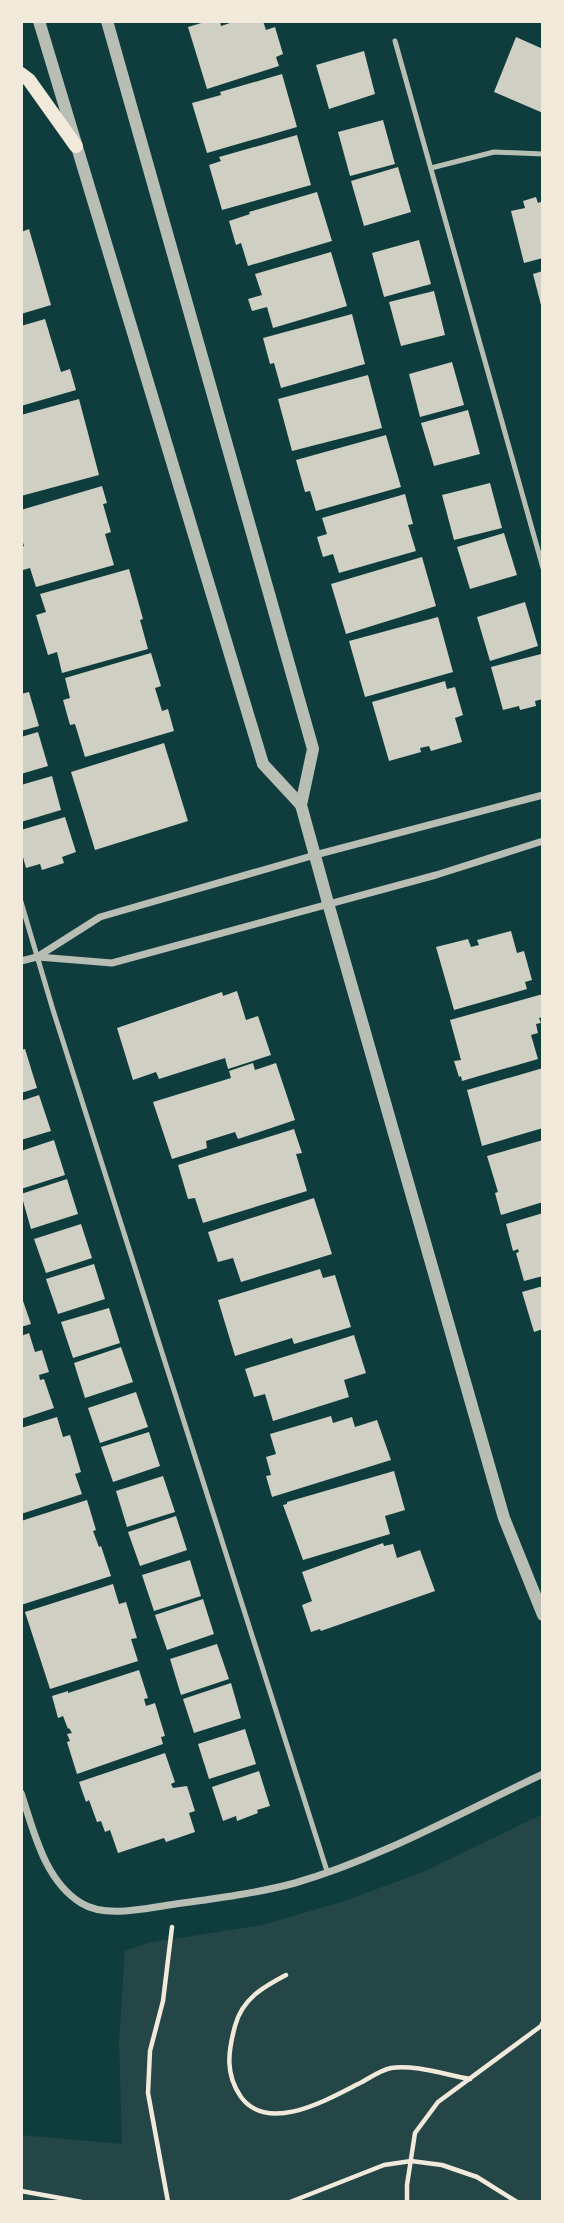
<svg xmlns="http://www.w3.org/2000/svg" width="564" height="2223" font-family="Barlow,sans-serif">
  <rect width="100%" height="100%" fill="#0f3d3e"/>
  <polygon fill="#244646" points="543,1814 543,2202 21,2202 21,2135 122,2144 119,2043 125,1951 147,1943 263,1925 344,1901 423,1872"/>
  <g fill="#cfcfc3">
    <polygon points="208,21 220,21 221,26 230,23 230,21 263,21 266,30 275,27 283,54 276,57 279,66 207,89 188,27"/>
    <polygon points="516,37 543,49 543,113 494,92"/>
    <polygon points="364,51 375,94 329,109 316,65"/>
    <polygon points="282,74 297,127 207,153 192,103 221,95 220,92"/>
    <polygon points="383,120 395,164 350,176 338,132"/>
    <polygon points="297,135 311,185 222,210 209,165 221,161 219,157"/>
    <polygon points="398,167 411,212 364,226 351,181"/>
    <polygon points="317,192 332,241 248,266 241,243 236,245 229,221 250,214 249,212"/>
    <polygon points="536,197 538,203 543,201 543,258 524,263 511,211 525,208 523,201"/>
    <polygon points="29,229 51,305 21,314 21,232"/>
    <polygon points="419,240 431,284 384,297 372,253"/>
    <polygon points="331,252 347,306 273,328 267,307 252,311 248,299 262,295 255,274"/>
    <polygon points="543,271 543,309 542,309 533,274"/>
    <polygon points="434,291 445,335 401,346 389,302"/>
    <polygon points="352,314 365,364 281,388 274,363 270,364 263,338"/>
    <polygon points="45,319 61,372 70,369 76,390 21,406 21,326"/>
    <polygon points="452,362 464,405 420,417 409,374"/>
    <polygon points="368,375 382,428 292,451 278,399"/>
    <polygon points="79,399 99,475 21,496 21,415"/>
    <polygon points="468,410 480,454 434,466 421,423"/>
    <polygon points="386,435 401,487 316,511 310,491 305,492 296,460"/>
    <polygon points="490,483 502,528 454,540 442,495"/>
    <polygon points="102,486 107,503 103,504 111,532 105,534 114,565 36,587 30,568 23,570 21,562 21,547 24,546 21,536 21,510"/>
    <polygon points="405,494 413,524 408,525 416,551 339,573 333,554 323,557 317,537 327,534 322,518"/>
    <polygon points="504,533 517,575 470,589 457,547"/>
    <polygon points="422,557 436,606 346,634 331,584"/>
    <polygon points="129,569 143,619 140,620 148,649 62,673 57,652 48,655 36,615 46,612 40,594"/>
    <polygon points="525,602 538,646 490,661 477,617"/>
    <polygon points="438,617 453,672 365,697 349,641"/>
    <polygon points="151,653 161,686 155,688 162,711 168,709 174,731 85,757 75,724 70,725 63,700 70,698 65,678"/>
    <polygon points="541,654 543,663 543,699 535,701 536,706 520,710 519,706 503,710 491,667"/>
    <polygon points="445,681 447,689 455,687 463,715 455,718 462,742 431,751 429,746 420,748 421,752 389,761 372,702"/>
    <polygon points="29,692 39,726 21,731 21,694"/>
    <polygon points="38,732 48,766 21,774 21,737"/>
    <polygon points="164,743 188,821 95,850 71,772"/>
    <polygon points="52,776 61,810 21,822 21,785"/>
    <polygon points="65,817 76,852 62,857 64,863 42,870 40,864 26,868 21,850 21,830"/>
    <polygon points="511,931 517,953 524,951 532,980 525,982 527,989 454,1010 436,947 468,939 471,947 479,945 477,940"/>
    <polygon points="237,991 246,1020 258,1016 271,1055 228,1069 225,1058 159,1079 156,1072 133,1080 117,1028 222,992 223,996"/>
    <polygon points="543,994 543,1017 539,1018 541,1023 536,1024 538,1033 531,1035 538,1059 462,1081 461,1076 459,1077 454,1061 461,1060 450,1020"/>
    <polygon points="25,1049 37,1088 21,1093 21,1050"/>
    <polygon points="253,1063 255,1070 276,1063 295,1120 238,1139 235,1132 206,1141 207,1148 172,1159 153,1102 231,1078 229,1071"/>
    <polygon points="543,1068 543,1128 482,1146 467,1090"/>
    <polygon points="39,1095 51,1131 21,1140 21,1101"/>
    <polygon points="294,1129 302,1153 296,1154 307,1191 203,1223 195,1198 188,1199 178,1165"/>
    <polygon points="54,1140 65,1175 21,1189 21,1151"/>
    <polygon points="543,1140 543,1202 501,1215 495,1193 498,1192 487,1156"/>
    <polygon points="67,1179 78,1214 31,1229 21,1194"/>
    <polygon points="314,1198 332,1254 241,1282 233,1258 218,1262 208,1232"/>
    <polygon points="543,1213 543,1276 524,1281 516,1253 519,1252 518,1249 513,1251 506,1224"/>
    <polygon points="81,1224 92,1258 46,1273 34,1239"/>
    <polygon points="94,1264 105,1299 58,1314 46,1279"/>
    <polygon points="320,1269 323,1278 335,1275 351,1327 294,1344 292,1338 235,1356 218,1300"/>
    <polygon points="543,1286 543,1329 534,1332 522,1292"/>
    <polygon points="23,1301 31,1324 21,1327 21,1302"/>
    <polygon points="109,1308 120,1343 73,1358 61,1322"/>
    <polygon points="29,1333 35,1352 42,1350 49,1372 39,1375 40,1380 44,1379 54,1408 21,1419 21,1336"/>
    <polygon points="354,1335 366,1373 344,1380 349,1397 273,1421 265,1394 254,1397 245,1369"/>
    <polygon points="121,1347 133,1382 85,1398 74,1363"/>
    <polygon points="136,1392 148,1427 100,1443 88,1408"/>
    <polygon points="331,1416 333,1423 352,1417 355,1427 377,1420 391,1460 272,1497 266,1476 271,1475 266,1457 276,1454 270,1434"/>
    <polygon points="57,1417 63,1437 70,1435 81,1472 75,1474 82,1494 21,1514 21,1428"/>
    <polygon points="149,1432 160,1466 113,1482 101,1447"/>
    <polygon points="394,1471 405,1510 385,1516 390,1534 303,1560 283,1505 287,1504 287,1502"/>
    <polygon points="163,1476 175,1512 127,1527 116,1491"/>
    <polygon points="87,1500 96,1530 93,1531 99,1547 101,1546 111,1576 21,1605 21,1521"/>
    <polygon points="176,1516 187,1550 140,1566 128,1532"/>
    <polygon points="383,1543 384,1546 393,1544 397,1558 420,1550 435,1591 321,1631 320,1629 311,1632 302,1605 312,1601 302,1572"/>
    <polygon points="190,1560 201,1596 154,1611 142,1575"/>
    <polygon points="113,1584 119,1604 126,1602 137,1638 131,1639 138,1661 50,1689 25,1612"/>
    <polygon points="203,1599 214,1634 167,1650 155,1615"/>
    <polygon points="217,1644 229,1679 181,1695 170,1659"/>
    <polygon points="139,1670 148,1698 144,1699 146,1706 155,1703 165,1736 161,1737 163,1744 77,1774 67,1742 70,1741 67,1734 72,1733 69,1728 68,1729 63,1716 58,1718 52,1696 68,1691 68,1693"/>
    <polygon points="231,1683 241,1718 194,1733 183,1699"/>
    <polygon points="245,1729 256,1764 209,1779 198,1744"/>
    <polygon points="165,1753 175,1782 171,1784 173,1788 187,1786 195,1811 189,1813 195,1832 166,1842 164,1838 118,1853 110,1830 105,1832 101,1821 97,1822 89,1800 86,1802 79,1782"/>
    <polygon points="259,1771 270,1806 257,1810 258,1813 237,1821 236,1816 223,1821 212,1787"/>
  </g>
  <g fill="none" stroke-linecap="round" stroke-linejoin="round">
    <g stroke="#f1e9da" stroke-width="4.5">
      <path d="M286,1975C263,1987 242,1999 235,2026C228,2052 225,2074 241,2097C269,2135 330,2098 362,2082C371,2077 381,2070 391,2068C413,2064 447,2075 470,2079"/>
      <polyline points="21,2191 82,2202"/>
      <polyline points="168,2202 148,2093 150,2051 163,2001 172,1927"/>
      <polyline points="290,2202 384,2165 411,2161 442,2165 477,2177 517,2202"/>
      <polyline points="407,2202 407,2185 415,2133 438,2102 541,2026 543,2022"/>
    </g>
    <g stroke="#b8beb3" stroke-width="5">
      <polyline points="395,41 543,568"/>
      <polyline points="431,168 494,152 543,154"/>
      <polyline points="21,902 53,1010 327,1871"/>
    </g>
    <g stroke="#b8beb3" stroke-width="7">
      <polyline points="38,957 112,963 436,875 543,841"/>
      <polyline points="21,961 37,957 100,917 315,855 543,795"/>
      <path d="M21,1793C34,1831 44,1880 81,1903C105,1918 142,1909 169,1905C211,1899 254,1894 295,1883C381,1858 462,1812 543,1774"/>
    </g>
    <g stroke="#b8beb3" stroke-width="12">
      <polyline points="39,21 263,764 301,805"/>
      <polyline points="107,21 313,749 301,805 328,903 504,1518 543,1615"/>
    </g>
    <polyline stroke="#f1e9da" stroke-width="14" points="21,74 29,80 76,146"/>
  </g>
  <rect width="564" height="2223" fill="none" stroke="#f1e9da" stroke-width="46"/>
</svg>
